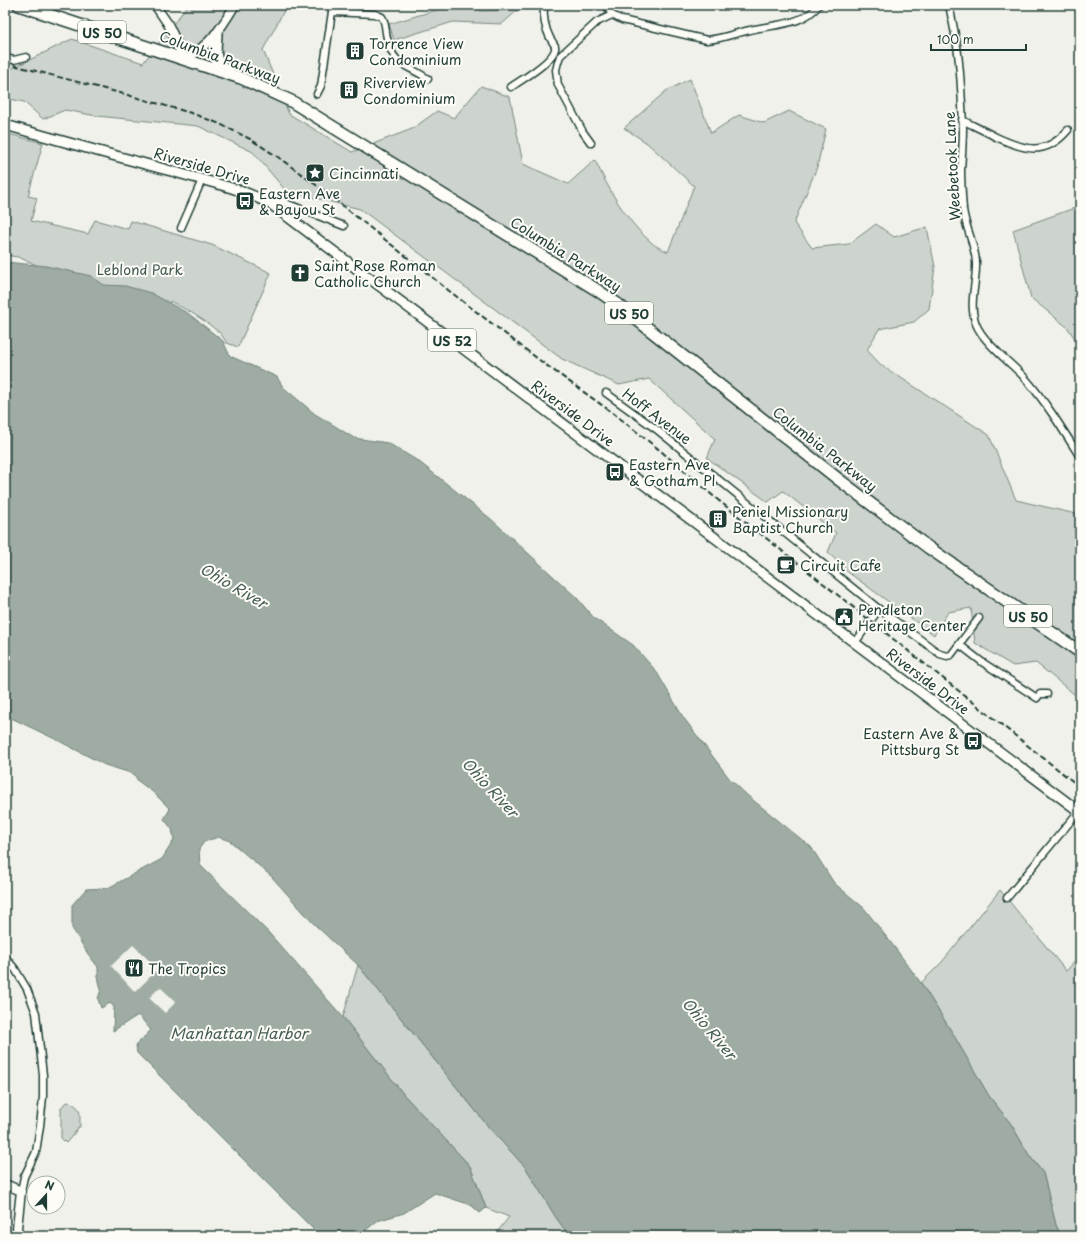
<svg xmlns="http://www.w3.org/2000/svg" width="1085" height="1241" font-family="'Playpen Sans',sans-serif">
  <rect width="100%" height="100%" fill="#f0f1eb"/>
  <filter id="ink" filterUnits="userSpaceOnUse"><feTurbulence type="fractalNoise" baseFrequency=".025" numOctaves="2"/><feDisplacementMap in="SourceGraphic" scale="8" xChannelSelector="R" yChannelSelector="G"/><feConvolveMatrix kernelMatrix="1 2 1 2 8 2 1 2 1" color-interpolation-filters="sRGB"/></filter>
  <g filter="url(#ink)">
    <g fill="#cdd3cd" stroke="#768880">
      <path d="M188,5H287L263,50L289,114L352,152L412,129L437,111L454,118L481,86L510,97L523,164L568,184L595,160C609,190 626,221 652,243C656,247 663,249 668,252L694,186L647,143L624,128L666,91L690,79L711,133L739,115L764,123L789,111L826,129L817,167L794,223L812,248L849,244L876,224L894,237L927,227L935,267L929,309L914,322L879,329L867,350L881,365L989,435L1016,500L1076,514L1080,518V699L1036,663L1013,666L975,643L971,608L948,612L934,635L845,570L828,552L836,533L783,491L768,502L707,458L715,439L649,379L619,385L562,359L360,209L286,191L253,152L198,126L97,116L65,110L43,119L24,102L5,98V72L72,39L143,63Z"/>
      <polygon points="453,5 473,5 481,11 518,10 502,24 453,22 394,40 389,24"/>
      <polygon points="5,133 43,143 28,196 37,198 31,221 88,234 95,220 128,229 131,221 212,245 271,273 238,347 227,343 220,333 206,322 192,313 170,301 162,320 18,257 5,255"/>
      <polygon points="1080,206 1080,346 1067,327 1031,298 1013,230"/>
      <polygon points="1000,890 1066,971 1080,956 1080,1236 1061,1236 1056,1225 1043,1173 1029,1155 1011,1124 989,1096 950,1029 921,983 942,962"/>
      <polygon points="358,965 491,1130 526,1168 555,1216 569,1236 494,1236 509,1217 486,1208 470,1166 404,1095 343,1017"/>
      <path d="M69,1102C84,1108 79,1116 80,1127H78L77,1130L66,1143L61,1138V1108L65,1103Z"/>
    </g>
    <polygon fill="#9faca4" stroke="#6c8077" points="5,262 46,266 91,276 104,285 125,286 151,293 189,314 223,341 230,356 277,377 283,387 315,414 335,426 354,438 388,443 418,461 491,519 577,598 594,618 633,645 656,671 683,717 729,778 748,796 811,847 834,883 864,908 895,948 921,983 950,1029 989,1096 1011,1124 1029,1155 1043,1173 1056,1225 1061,1236 569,1236 555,1216 526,1168 491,1130 358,965 313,923 271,876 230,841 218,837 204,842 199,849 200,865 268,932 343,1017 404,1095 470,1166 486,1208 480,1213 471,1205 435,1193 404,1213 377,1221 359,1236 320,1236 137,1053 136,1045 151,1030 138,1015 113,1031 114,1007 110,1003 101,1008 98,999 101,989 98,977 98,967 88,954 72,928 72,905 86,889 108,888 162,859 174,840 172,829 164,819 170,809 154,793 138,781 134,774 105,765 59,741 5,715"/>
    <g fill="#f0f1eb">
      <polygon points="133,945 158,969 135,992 111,966"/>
      <polygon points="160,987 176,1002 165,1013 149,998"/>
    </g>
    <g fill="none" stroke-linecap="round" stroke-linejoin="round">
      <defs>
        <g id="street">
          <path d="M606,5L612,15L622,20L707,40C722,39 735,33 750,30C774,24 802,26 819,5"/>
          <path d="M949,5C952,19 955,33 957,46C961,73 962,101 963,128C963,142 962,156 961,170C961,183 962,196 963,209C965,227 975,244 976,262C977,284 968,303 976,324C983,342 1011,363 1025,378C1046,402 1063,430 1080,457"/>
          <path d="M332,12L375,14L382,17C386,23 385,31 387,38C393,67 407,64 428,79"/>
          <polyline points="5,58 14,60 26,57"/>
          <path d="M511,87C521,80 558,59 555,46C554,44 552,41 550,38C545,28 543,16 544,5"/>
          <polyline points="317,94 321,86 333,5"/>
          <path d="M962,120C974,126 985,131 996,137C1024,150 1045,157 1068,130"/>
          <polyline points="591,143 583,132 558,85 556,70 558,62 560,56 597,22 612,15"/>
          <polyline points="265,199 283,202 344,226"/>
          <polyline points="181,228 202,180"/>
          <polyline points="606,393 656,429 879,609 940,654 947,656 951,655 979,618"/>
          <polyline points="855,643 879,609"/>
          <polyline points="960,645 982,662 1037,698 1040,694 1047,694"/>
          <polyline points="1007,898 1079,811"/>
          <polyline points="5,957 15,969 27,989 36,1013 43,1075 43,1097 40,1126 36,1152 24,1177 21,1191"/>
        </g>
        <g id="secondary">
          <path d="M155,5L168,24L185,60C211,43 219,32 235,5"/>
          <polyline points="5,1184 21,1191 17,1228 19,1236"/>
        </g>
        <path id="primary" d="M5,125C62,141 118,157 175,172C205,181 245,189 272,205L1080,812"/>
        <g id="highway">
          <polyline points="19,5 241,78 291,101 597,290 616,303 838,479 929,548 1080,652"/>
          <path d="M216,35C215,51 212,63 229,72"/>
        </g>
      </defs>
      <use href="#street" stroke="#1f3d34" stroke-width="9"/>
      <use href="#secondary" stroke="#1f3d34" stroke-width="11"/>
      <use href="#primary" stroke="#1f3d34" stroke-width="12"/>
      <use href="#highway" stroke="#1f3d34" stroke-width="14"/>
      <use href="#street" stroke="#fdfcf7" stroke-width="6"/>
      <use href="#secondary" stroke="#fdfcf7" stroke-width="8"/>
      <use href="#primary" stroke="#fdfcf7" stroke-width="9"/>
      <use href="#highway" stroke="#fdfcf7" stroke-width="11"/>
      <polyline stroke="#1f3d34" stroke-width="2" stroke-dasharray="6 3" stroke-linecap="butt" points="5,63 124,94 191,113 220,124 250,139 278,157 323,190 448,290 542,362 613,413 662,452 718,500 1080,787"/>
    </g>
  </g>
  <defs>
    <symbol id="building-square" viewBox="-11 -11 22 22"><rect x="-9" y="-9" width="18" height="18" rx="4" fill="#1f3d34" stroke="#fdfcf7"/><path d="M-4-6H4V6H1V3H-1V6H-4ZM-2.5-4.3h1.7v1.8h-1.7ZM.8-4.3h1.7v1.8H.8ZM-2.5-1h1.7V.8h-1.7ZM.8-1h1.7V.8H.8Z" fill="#fff"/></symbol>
    <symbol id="sight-square" viewBox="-11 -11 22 22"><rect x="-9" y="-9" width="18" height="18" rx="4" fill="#1f3d34" stroke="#fdfcf7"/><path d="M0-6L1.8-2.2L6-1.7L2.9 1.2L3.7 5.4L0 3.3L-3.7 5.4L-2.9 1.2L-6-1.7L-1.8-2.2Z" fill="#fff"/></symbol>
    <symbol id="bus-square" viewBox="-11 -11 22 22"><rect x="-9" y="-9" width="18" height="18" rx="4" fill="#1f3d34" stroke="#fdfcf7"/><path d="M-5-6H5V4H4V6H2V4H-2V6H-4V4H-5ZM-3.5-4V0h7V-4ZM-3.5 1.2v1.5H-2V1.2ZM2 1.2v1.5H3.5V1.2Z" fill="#fff"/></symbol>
    <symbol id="church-square" viewBox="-11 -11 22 22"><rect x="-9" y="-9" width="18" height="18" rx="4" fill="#1f3d34" stroke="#fdfcf7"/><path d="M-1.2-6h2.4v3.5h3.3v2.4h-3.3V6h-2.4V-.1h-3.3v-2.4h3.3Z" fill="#fff"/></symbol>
    <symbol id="cafe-square" viewBox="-11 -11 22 22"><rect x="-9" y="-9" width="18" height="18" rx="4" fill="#1f3d34" stroke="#fdfcf7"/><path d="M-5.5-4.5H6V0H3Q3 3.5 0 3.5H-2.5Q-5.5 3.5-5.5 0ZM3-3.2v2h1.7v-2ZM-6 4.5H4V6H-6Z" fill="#fff"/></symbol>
    <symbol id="civic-square" viewBox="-11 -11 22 22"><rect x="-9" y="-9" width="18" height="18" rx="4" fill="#1f3d34" stroke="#fdfcf7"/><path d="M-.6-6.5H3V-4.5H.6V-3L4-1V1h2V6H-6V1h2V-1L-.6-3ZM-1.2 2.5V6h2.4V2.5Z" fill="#fff"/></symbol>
    <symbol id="restaurant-square" viewBox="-11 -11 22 22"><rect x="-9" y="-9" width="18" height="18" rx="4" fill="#1f3d34" stroke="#fdfcf7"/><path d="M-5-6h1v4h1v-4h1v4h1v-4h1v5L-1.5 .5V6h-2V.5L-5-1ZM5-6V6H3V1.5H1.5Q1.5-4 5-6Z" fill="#fff"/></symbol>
  </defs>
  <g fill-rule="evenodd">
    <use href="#building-square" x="344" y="40" width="22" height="22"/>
    <use href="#building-square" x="338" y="79" width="22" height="22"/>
    <use href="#sight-square" x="304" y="162" width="22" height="22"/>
    <use href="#bus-square" x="234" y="190" width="22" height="22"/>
    <use href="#church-square" x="289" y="262" width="22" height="22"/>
    <use href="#bus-square" x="604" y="461" width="22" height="22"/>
    <use href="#building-square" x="707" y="508" width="22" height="22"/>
    <use href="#cafe-square" x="775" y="554" width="22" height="22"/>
    <use href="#civic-square" x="833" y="606" width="22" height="22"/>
    <use href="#bus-square" x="962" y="730" width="22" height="22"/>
    <use href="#restaurant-square" x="123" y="957" width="22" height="22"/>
  </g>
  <g text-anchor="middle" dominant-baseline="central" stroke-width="4" stroke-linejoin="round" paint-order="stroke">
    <g fill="#fdfcf7" stroke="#62766e" stroke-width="1">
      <rect x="78" y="21" width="48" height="22" rx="3"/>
      <rect x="605" y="302" width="48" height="22" rx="3"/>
      <rect x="428" y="329" width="48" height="22" rx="3"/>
      <rect x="1004" y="605" width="48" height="22" rx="3"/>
    </g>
    <g font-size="13" font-weight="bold" fill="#1f3d34">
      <text x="102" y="32">US 50</text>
      <text x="629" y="313">US 50</text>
      <text x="452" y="340">US 52</text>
      <text x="1028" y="616">US 50</text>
    </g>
    <g font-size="14" fill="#1f3d34" stroke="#fdfcf7" text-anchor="start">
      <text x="369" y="43">Torrence View<tspan x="369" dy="16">Condominium</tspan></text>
      <text x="363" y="82">Riverview<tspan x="363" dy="16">Condominium</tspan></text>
      <text x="329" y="173">Cincinnati</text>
      <text x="259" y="193">Eastern Ave<tspan x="259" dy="16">&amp; Bayou St</tspan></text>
      <text x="314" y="265">Saint Rose Roman<tspan x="314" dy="16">Catholic Church</tspan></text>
      <text x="629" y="464">Eastern Ave<tspan x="629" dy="16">&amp; Gotham Pl</tspan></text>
      <text x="732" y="511">Peniel Missionary<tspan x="732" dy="16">Baptist Church</tspan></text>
      <text x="800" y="565">Circuit Cafe</text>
      <text x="858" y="609">Pendleton<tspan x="858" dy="16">Heritage Center</tspan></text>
      <text x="959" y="733" text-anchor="end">Eastern Ave &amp;<tspan x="959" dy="16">Pittsburg St</tspan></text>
      <text x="148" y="968">The Tropics</text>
    </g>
    <g font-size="14" fill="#1f3d34" stroke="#fdfcf7">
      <text transform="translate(220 57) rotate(20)">Columbia Parkway</text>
      <text transform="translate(202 166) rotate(16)">Riverside Drive</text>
      <text transform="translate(952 166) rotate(-93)">Weebetook Lane</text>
      <text transform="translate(566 254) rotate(32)">Columbia Parkway</text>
      <text transform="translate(573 413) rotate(37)">Riverside Drive</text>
      <text transform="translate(657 416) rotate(37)">Hoff Avenue</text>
      <text transform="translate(825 449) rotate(38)">Columbia Parkway</text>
      <text transform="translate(928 681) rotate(37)">Riverside Drive</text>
    </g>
    <g font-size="14" fill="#425b53" stroke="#fdfcf7">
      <text x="140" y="269">Leblond Park</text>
    </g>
    <g font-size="15" font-style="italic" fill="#455e56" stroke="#fdfcf7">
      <text transform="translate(234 585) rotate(30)">Ohio River</text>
      <text transform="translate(491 787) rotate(47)">Ohio River</text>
      <text transform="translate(710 1028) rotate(50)">Ohio River</text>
      <text x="239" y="1032">Manhattan Harbor</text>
    </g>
  </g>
  <rect width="1085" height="1241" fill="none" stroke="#fdfcf7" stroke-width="20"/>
  <rect x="10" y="10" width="1065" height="1221" fill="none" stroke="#1f3d34" stroke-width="1.5" filter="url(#ink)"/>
  <g transform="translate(46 1195) rotate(21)"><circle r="19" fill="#fdfcf7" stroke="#a4b0a9"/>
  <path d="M0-3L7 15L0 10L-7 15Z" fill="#1f3d34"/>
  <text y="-6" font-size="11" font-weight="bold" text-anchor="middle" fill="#1f3d34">N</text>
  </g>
  <path d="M931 44v6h95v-6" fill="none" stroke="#1f3d34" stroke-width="2"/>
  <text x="937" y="44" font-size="12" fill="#1f3d34" stroke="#fdfcf7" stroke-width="3" paint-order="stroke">100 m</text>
</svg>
